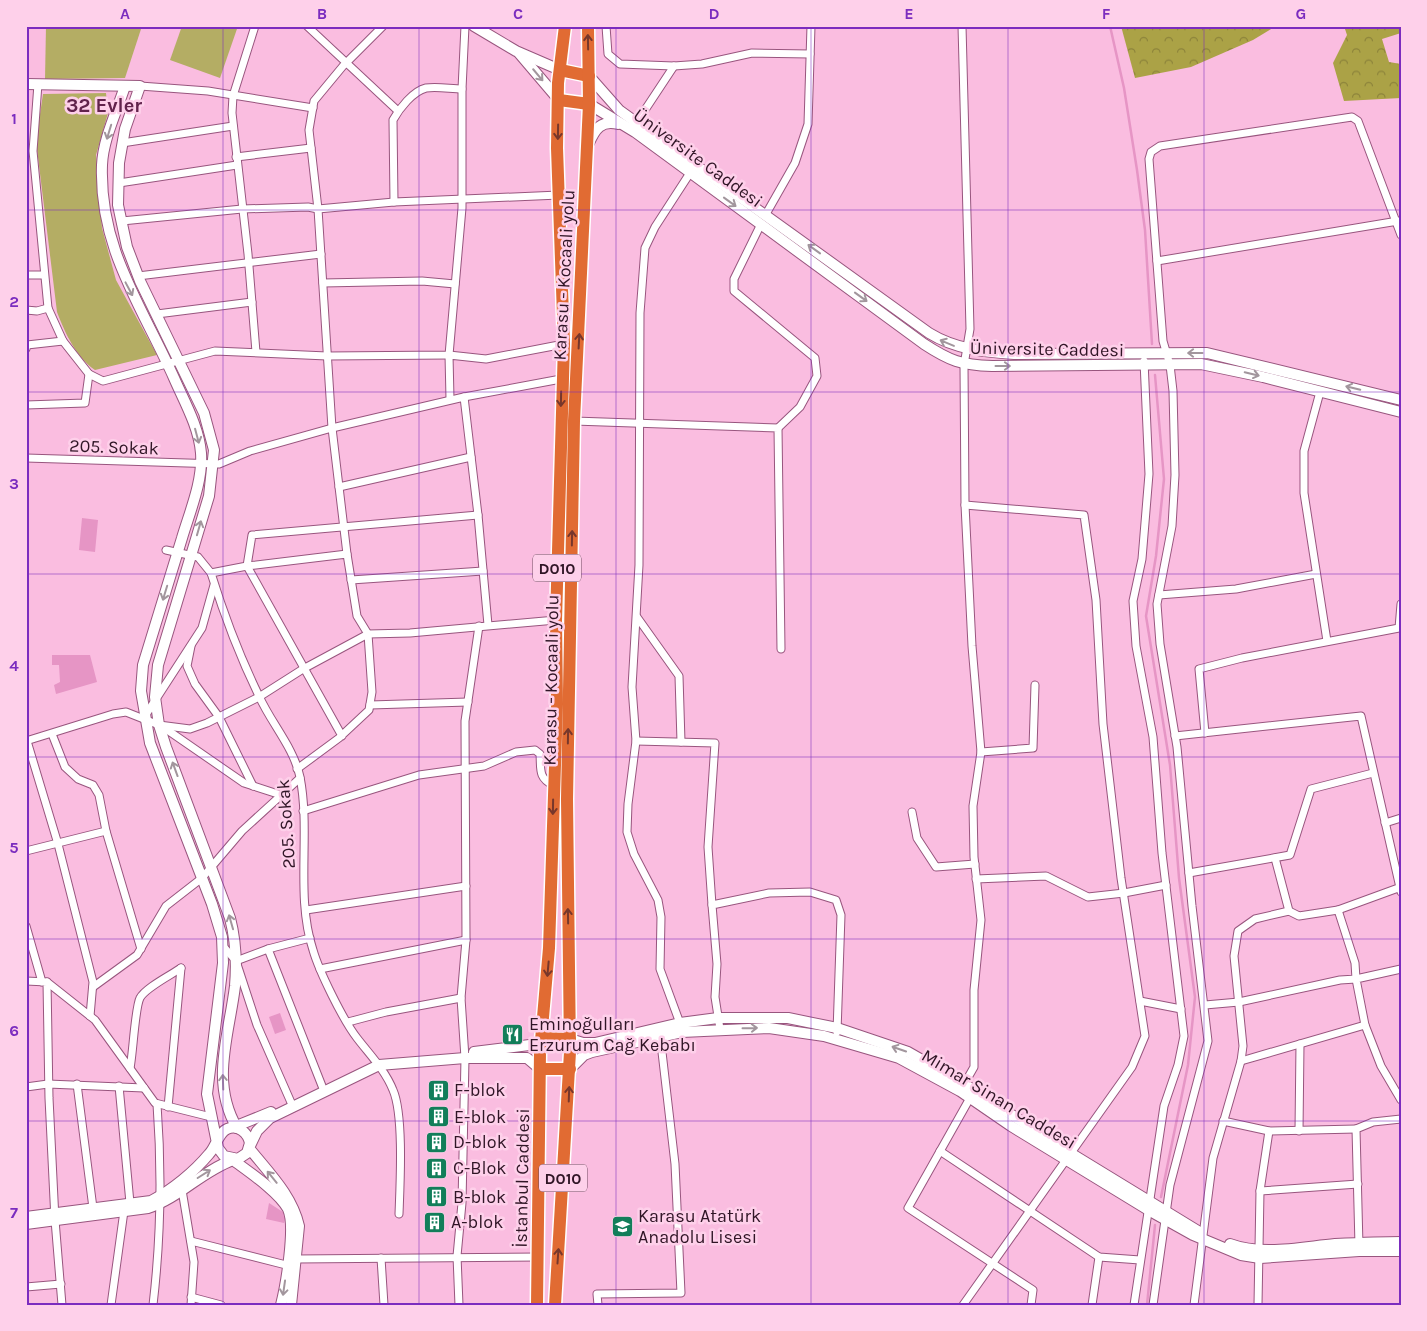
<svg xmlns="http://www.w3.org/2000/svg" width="1427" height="1331" font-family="Karla,sans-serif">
  <defs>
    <pattern id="forest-crowns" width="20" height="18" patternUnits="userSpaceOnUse" patternTransform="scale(1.25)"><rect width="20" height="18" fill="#aba246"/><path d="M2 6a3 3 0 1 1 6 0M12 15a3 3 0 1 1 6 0" fill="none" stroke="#8c833a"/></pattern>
  </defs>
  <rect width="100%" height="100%" fill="#fabde0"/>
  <g fill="url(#forest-crowns)">
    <polygon points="1121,26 1276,26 1253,40 1191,67 1135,78"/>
    <polygon points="1344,26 1401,26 1401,33 1382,39 1389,62 1401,64 1401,98 1344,101 1333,63 1347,35"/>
  </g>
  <g fill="#b4ad64">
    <polygon points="46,26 142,26 125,78 45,79"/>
    <polygon points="182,26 238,26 220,78 170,60"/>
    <path d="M106,93L108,113L96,155L102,228L116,280L157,355L95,370C76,357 65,333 57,312L36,141L43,94Z"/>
  </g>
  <g fill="#e695c5">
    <polygon points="82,518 98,520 95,552 79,550"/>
    <polygon points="52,655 90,655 97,682 56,694 54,685 60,682 59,665 52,665"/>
    <polygon points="280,1013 286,1030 275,1034 269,1017"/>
    <polygon points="269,1203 286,1214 284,1223 266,1219"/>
  </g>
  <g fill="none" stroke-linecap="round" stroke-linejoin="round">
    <g stroke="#e695c5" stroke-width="2.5">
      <polyline points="1110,26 1124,88 1137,170 1145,230 1152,344"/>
      <polyline points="1155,375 1164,479 1156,556 1146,616 1170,765 1179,878 1195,997 1188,1065 1161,1197"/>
      <polyline points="1147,1305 1155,1225"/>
    </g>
    <defs>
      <g id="street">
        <polyline points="255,26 233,96 232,113 248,254 256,352"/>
        <polyline points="307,26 398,111"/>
        <polyline points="606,26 608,54 620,64 674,66 702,64 752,53 810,54"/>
        <polyline points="962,26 970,329 964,365 965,505 972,646 981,752 973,806 974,857 981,920 974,990 974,1067 962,1088"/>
        <polyline points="38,84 33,151 48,308 63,341 89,374 103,381 215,351 327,356 449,355 462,208 462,89 465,26"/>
        <polyline points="140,86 208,91 313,108"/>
        <polyline points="637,122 674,66"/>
        <polyline points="122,143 233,126"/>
        <polyline points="236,157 311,148"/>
        <polyline points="119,183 237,165"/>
        <path d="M394,202L393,120C399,109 413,91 426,88C437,86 451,89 462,89"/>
        <polyline points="766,214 795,163 808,124 811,26"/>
        <polyline points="122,221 242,209 308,207 318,209 394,202 559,195"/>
        <polyline points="761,224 734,279 734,291 815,358 817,376 800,407 778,428"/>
        <polyline points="1157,261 1398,221"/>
        <polyline points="26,275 43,275"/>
        <polyline points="138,276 321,254"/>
        <polyline points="323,283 422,281 455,284"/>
        <polyline points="26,310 37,311 48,308"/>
        <polyline points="157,314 252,302"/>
        <polyline points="26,349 27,345 63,341"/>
        <polyline points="1320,392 1304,451 1304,493 1327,641"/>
        <polyline points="464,397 561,379"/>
        <polyline points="450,399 449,355 486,359 564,344"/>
        <polyline points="26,405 85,403 89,374"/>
        <polyline points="574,421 778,428 781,649"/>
        <polyline points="26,458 219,464 250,451 332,428 464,397 478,515 488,625"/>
        <polyline points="339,487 471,457"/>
        <path d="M166,550L198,557L211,573C224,615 240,657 259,696C271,723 294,748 300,777C311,833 295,895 313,950C319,971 343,1020 357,1038C370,1055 385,1070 393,1090C404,1115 400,1186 399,1214"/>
        <polyline points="347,554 332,428 318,209 309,130 314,101 343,66 383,26"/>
        <polyline points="211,573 247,566 252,535 478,515"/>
        <polyline points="351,580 483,571"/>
        <polyline points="1159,595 1236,589 1316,574"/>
        <polyline points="637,617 679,676 681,742"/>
        <polyline points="191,646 187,666 195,684 219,717 253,786"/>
        <polyline points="370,705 468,702"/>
        <polyline points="145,716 202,628 214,585"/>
        <polyline points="163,727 244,783 281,795"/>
        <polyline points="1205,733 1199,669 1242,658 1399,628 1401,604"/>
        <polyline points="52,734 65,767 78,779 93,785 99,795 106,831 141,949"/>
        <polyline points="1175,736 1361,716 1401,892"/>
        <polyline points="26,741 113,714 126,712 159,725 190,729 207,723 259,697 303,669 368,634 410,633 556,620"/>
        <polyline points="27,741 58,844 93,982 90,1016"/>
        <polyline points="636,741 715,743 708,847 712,905"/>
        <polyline points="981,752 1033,748 1035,685"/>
        <polyline points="297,769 339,738 369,710 372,692 368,634 357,616 347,554 247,566 342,736"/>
        <path d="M303,811L419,775L484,766L516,752L535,750L540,754C541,769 538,778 553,785"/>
        <polyline points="912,812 917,838 936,867 975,864"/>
        <polyline points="1385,823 1401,818"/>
        <polyline points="26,851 106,831"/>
        <polyline points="1189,873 1290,855 1311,789 1373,773"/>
        <polyline points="976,879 1046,876 1088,897 1124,893 1166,885"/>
        <polyline points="306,910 466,886"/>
        <polyline points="1338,910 1401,887"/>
        <polyline points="26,926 42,982"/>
        <polyline points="223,946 236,961 257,1025 293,1107"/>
        <polyline points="268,949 324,1091"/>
        <polyline points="236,961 268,949 310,938"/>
        <polyline points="320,969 466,940"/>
        <polyline points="1401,969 1356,979 1365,1025 1381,1066 1401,1100"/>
        <polyline points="26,981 47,982 49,1098 55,1220 62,1305"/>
        <polyline points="47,982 95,1020 155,1103 211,1117"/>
        <polyline points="93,987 137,955 166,906 202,878 242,831 300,778"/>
        <polyline points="1140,1001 1181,1009"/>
        <polyline points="1205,1005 1239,1002 1340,980 1356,979 1355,963 1338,910 1299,916 1289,911 1275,858"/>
        <polyline points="348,1022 386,1012 461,998"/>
        <polyline points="681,1026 660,969 661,917 658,900 634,854 627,832 628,804 636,741 632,687 639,565 640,313 645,248 655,227 690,173"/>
        <polyline points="720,1029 715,997 717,964 712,905 769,893 810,892 836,900 841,915 837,1032"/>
        <polyline points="1241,1061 1365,1025"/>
        <path d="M130,1068C133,1054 135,1007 140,998C145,988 171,975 181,968"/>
        <polyline points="77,1084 93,1208"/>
        <polyline points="119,1086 130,1203"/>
        <polyline points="26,1087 48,1084 144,1088"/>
        <polyline points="970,1098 908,1208 1033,1290 1031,1305"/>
        <polyline points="168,1107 181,968"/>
        <polyline points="1223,1121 1269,1131 1356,1129"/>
        <polyline points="1299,1131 1300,1044"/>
        <polyline points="940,1151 1099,1257 1140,1260"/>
        <polyline points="182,1190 194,1262 191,1305"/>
        <polyline points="1260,1191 1358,1184"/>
        <polyline points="191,1241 290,1266"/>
        <polyline points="1359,1246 1356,1129 1373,1122 1401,1119"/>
        <polyline points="381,1258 384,1305"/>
        <polyline points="296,1259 539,1257"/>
        <polyline points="26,1287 61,1284"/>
        <polyline points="191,1297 221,1305"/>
        <polyline points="111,1305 124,1211"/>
        <path d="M153,1305C161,1237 162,1171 157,1104"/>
        <polyline points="459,1305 457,1256 462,1203 465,1058 461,998 466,940 465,721 479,626"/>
        <polyline points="598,1305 597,1294 681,1293 675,1164 660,1035"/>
        <polyline points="963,1305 1132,1067 1145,1036 1121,878 1103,724 1096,600 1084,515 965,505"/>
        <polyline points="1092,1305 1099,1257"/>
        <polyline points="1134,1305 1164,1106 1178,1065 1184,1036 1162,853 1153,737 1136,646 1133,601 1142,559 1149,474 1144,361"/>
        <polyline points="1153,1305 1170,1185 1208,1041 1192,906 1177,747 1160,644 1157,604 1172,526 1175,475 1173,391 1170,365 1163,341 1149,159 1151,152 1160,146 1352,117 1358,121 1401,235"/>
        <polyline points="1194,1305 1213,1158 1241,1061 1243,1046 1234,956 1238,931 1255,919 1289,911"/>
        <polyline points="1258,1305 1260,1191 1269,1131"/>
      </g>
      <g id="secondary">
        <polyline points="474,26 516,51 560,70"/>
        <polyline points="519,53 559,100"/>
        <path d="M589,76L619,110L929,333C955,349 984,352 1014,354L1207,353L1401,400"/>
        <path d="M26,84L140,86L125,129L119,163L118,205L127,247L140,281L204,413L214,450L209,496L158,665L155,697L159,725L166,747L230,918C236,941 237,962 235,986C229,1036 210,1082 237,1128"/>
        <path d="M589,104L635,132L924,344C950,361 961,365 992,366L1201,364L1263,377L1401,412"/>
        <path d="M589,143C595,129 601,120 618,124"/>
        <polyline points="570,1039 583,1043 595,1043 680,1023 718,1018 788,1018 837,1028 908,1052 964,1084 1072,1154 1198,1231"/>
        <polyline points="474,1052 537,1044 542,1038"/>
        <polyline points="570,1069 584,1055 592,1052 682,1032 769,1028 824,1036 899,1058 960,1091 1011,1126 1150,1211 1193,1235 1241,1255 1260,1258 1359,1251 1401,1251"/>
        <polyline points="234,1127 271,1112"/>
        <path d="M26,1217L151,1201C172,1190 194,1172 209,1154C216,1147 218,1133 227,1129C238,1124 248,1133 250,1143L247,1153L238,1159L224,1156L218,1148L207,1094L223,963L222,937L212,904L150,743L141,691L143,665C156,622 169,580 182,538C190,511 203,481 201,453C199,427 184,401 174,378C142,306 99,249 102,165C103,139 117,111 125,86"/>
        <path d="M26,1224L148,1208C179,1198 202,1171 233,1160C249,1172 279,1192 288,1209C296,1226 286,1285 281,1305"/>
        <path d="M1230,1244C1262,1256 1302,1247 1335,1244C1357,1243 1379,1242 1401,1242"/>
        <path d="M291,1305L299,1226C292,1195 269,1173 249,1148L257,1131L270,1118L379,1065L465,1058H527L540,1069"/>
      </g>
      <g id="highway">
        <polyline points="560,70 589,76"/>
        <polyline points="559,100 589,104"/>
        <polyline points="542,1038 570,1039"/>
        <polyline points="540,1069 570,1069"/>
        <polyline points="537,1305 540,1052 549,948 557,704 556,620 564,344 557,148 558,83 565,26"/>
        <polyline points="555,1305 570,1052 567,799 574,421 589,104 588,26"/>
      </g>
    </defs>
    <use href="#street" stroke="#98557e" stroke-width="9"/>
    <use href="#secondary" stroke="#98557e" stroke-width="12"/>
    <use href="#highway" stroke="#fff" stroke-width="15"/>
    <use href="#street" stroke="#fff" stroke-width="7"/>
    <use href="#secondary" stroke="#fff" stroke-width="10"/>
    <use href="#highway" stroke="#e16b33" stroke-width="12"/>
  </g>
  <defs><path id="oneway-shaft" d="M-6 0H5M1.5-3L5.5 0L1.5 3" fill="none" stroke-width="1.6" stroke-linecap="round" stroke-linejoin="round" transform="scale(1.25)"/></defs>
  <g stroke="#77372b">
    <use href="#oneway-shaft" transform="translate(588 42) rotate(-91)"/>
    <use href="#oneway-shaft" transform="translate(558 132) rotate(91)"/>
    <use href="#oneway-shaft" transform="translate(579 341) rotate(-87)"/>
    <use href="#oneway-shaft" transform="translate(561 399) rotate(91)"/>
    <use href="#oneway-shaft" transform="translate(572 538) rotate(-89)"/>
    <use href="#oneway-shaft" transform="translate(568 736) rotate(-89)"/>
    <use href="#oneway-shaft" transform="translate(553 807) rotate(91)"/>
    <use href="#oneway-shaft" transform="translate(568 916) rotate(-91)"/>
    <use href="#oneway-shaft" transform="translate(548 969) rotate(95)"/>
    <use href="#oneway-shaft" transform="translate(569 1094) rotate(-88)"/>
    <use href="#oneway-shaft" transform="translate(558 1256) rotate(-86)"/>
  </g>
  <g stroke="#a2969d">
    <use href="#oneway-shaft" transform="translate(538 75) rotate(50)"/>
    <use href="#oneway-shaft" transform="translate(109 132) rotate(107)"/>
    <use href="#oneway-shaft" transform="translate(730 202) rotate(36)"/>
    <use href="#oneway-shaft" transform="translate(814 249) rotate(-144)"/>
    <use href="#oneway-shaft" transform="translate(129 289) rotate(62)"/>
    <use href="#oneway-shaft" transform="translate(861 297) rotate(36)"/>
    <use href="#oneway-shaft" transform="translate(947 343) rotate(-157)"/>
    <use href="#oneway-shaft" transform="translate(1195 353) rotate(-180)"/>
    <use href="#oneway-shaft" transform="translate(1003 366)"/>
    <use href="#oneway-shaft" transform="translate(1252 374) rotate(13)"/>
    <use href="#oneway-shaft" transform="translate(1353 388) rotate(-166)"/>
    <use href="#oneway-shaft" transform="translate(197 436) rotate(75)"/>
    <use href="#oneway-shaft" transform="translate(199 528) rotate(-74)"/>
    <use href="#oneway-shaft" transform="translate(165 593) rotate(107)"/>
    <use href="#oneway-shaft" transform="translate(175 769) rotate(-110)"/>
    <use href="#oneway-shaft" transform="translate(231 922) rotate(-106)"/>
    <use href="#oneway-shaft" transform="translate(750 1028) rotate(-1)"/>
    <use href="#oneway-shaft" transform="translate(899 1049) rotate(-161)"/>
    <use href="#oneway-shaft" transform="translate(223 1082) rotate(-92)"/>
    <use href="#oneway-shaft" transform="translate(204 1174) rotate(-32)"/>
    <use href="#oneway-shaft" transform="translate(272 1177) rotate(-129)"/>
    <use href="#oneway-shaft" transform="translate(284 1288) rotate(98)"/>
  </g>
  <path fill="none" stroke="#7b2cbf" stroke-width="1" stroke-opacity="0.55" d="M223,26V1305M419,26V1305M616,26V1305M811,26V1305M1008,26V1305M1204,26V1305M26,210H1401M26,392H1401M26,574H1401M26,757H1401M26,939H1401M26,1121H1401"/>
  <defs>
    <symbol id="restaurant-square" viewBox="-11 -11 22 22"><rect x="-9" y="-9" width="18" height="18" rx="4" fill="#127e5a" stroke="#fed0ea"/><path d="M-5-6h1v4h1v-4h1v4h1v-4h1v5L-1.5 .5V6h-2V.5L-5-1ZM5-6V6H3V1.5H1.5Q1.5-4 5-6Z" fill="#fff"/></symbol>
    <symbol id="building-square" viewBox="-11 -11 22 22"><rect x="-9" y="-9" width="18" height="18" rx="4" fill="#127e5a" stroke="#fed0ea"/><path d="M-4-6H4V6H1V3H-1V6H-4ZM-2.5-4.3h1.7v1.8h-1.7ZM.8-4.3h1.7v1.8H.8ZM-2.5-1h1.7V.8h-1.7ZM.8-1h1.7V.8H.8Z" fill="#fff"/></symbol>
    <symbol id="school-square" viewBox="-11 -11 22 22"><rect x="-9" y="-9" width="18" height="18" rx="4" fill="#127e5a" stroke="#fed0ea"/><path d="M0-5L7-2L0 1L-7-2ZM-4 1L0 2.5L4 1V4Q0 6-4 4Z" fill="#fff"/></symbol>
  </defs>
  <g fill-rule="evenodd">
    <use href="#restaurant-square" x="500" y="1022" width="25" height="25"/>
    <use href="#building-square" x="426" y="1078" width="25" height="25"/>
    <use href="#building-square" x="426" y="1104" width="25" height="25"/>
    <use href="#building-square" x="424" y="1130" width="25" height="25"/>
    <use href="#building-square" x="424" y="1156" width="25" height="25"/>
    <use href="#building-square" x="424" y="1184" width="25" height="25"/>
    <use href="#building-square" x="422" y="1210" width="25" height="25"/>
    <use href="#school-square" x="610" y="1214" width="25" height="25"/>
  </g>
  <g text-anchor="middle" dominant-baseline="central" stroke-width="5" stroke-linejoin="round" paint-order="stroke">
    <g fill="#fed0ea" stroke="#6e4d61" stroke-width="1">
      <rect x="533" y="554.5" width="48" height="27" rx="4"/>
      <rect x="539" y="1164.5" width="48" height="27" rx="4"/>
    </g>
    <g font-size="16" font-weight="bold" fill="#301526">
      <text x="557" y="568">D010</text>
      <text x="563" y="1178">D010</text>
    </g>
    <g font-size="18" fill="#301526" stroke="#fed0ea">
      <text transform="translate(698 158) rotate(36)">Üniversite Caddesi</text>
      <text transform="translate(564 275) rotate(-87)">Karasu - Kocaali yolu</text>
      <text transform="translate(1047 349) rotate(1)">Üniversite Caddesi</text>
      <text transform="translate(114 447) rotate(2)">205. Sokak</text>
      <text transform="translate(551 680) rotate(-89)">Karasu - Kocaali yolu</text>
      <text transform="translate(286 824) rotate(-94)">205. Sokak</text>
      <text transform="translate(999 1099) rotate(31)">Mimar Sinan Caddesi</text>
      <text transform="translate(522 1178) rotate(-89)">İstanbul Caddesi</text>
    </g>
    <g font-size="18" fill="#301526" stroke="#fed0ea" text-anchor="start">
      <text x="529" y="1024">Eminoğulları<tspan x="529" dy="21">Erzurum Cağ Kebabı</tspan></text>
      <text x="454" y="1090">F-blok</text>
      <text x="454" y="1117">E-blok</text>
      <text x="453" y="1142">D-blok</text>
      <text x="453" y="1168">C-Blok</text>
      <text x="453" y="1197">B-blok</text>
      <text x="638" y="1216">Karasu Atatürk<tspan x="638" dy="21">Anadolu Lisesi</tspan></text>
      <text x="451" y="1222">A-blok</text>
    </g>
    <g font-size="20" font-weight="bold" fill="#62234c" stroke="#fed0ea">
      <text x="104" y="105">32 Evler</text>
    </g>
  </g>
  <rect width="1427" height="1331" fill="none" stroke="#fed0ea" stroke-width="55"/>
  <rect x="28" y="28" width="1372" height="1276" fill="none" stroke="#7b2cbf" stroke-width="2"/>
  <g font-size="16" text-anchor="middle" font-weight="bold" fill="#7b2cbf">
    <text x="125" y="19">A</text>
    <text x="322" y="19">B</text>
    <text x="518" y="19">C</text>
    <text x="714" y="19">D</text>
    <text x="909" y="19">E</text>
    <text x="1106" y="19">F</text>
    <text x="1301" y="19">G</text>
    <text x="14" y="124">1</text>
    <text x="14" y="307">2</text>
    <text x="14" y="489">3</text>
    <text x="14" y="671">4</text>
    <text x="14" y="853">5</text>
    <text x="14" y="1036">6</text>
    <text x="14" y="1218">7</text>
  </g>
</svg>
